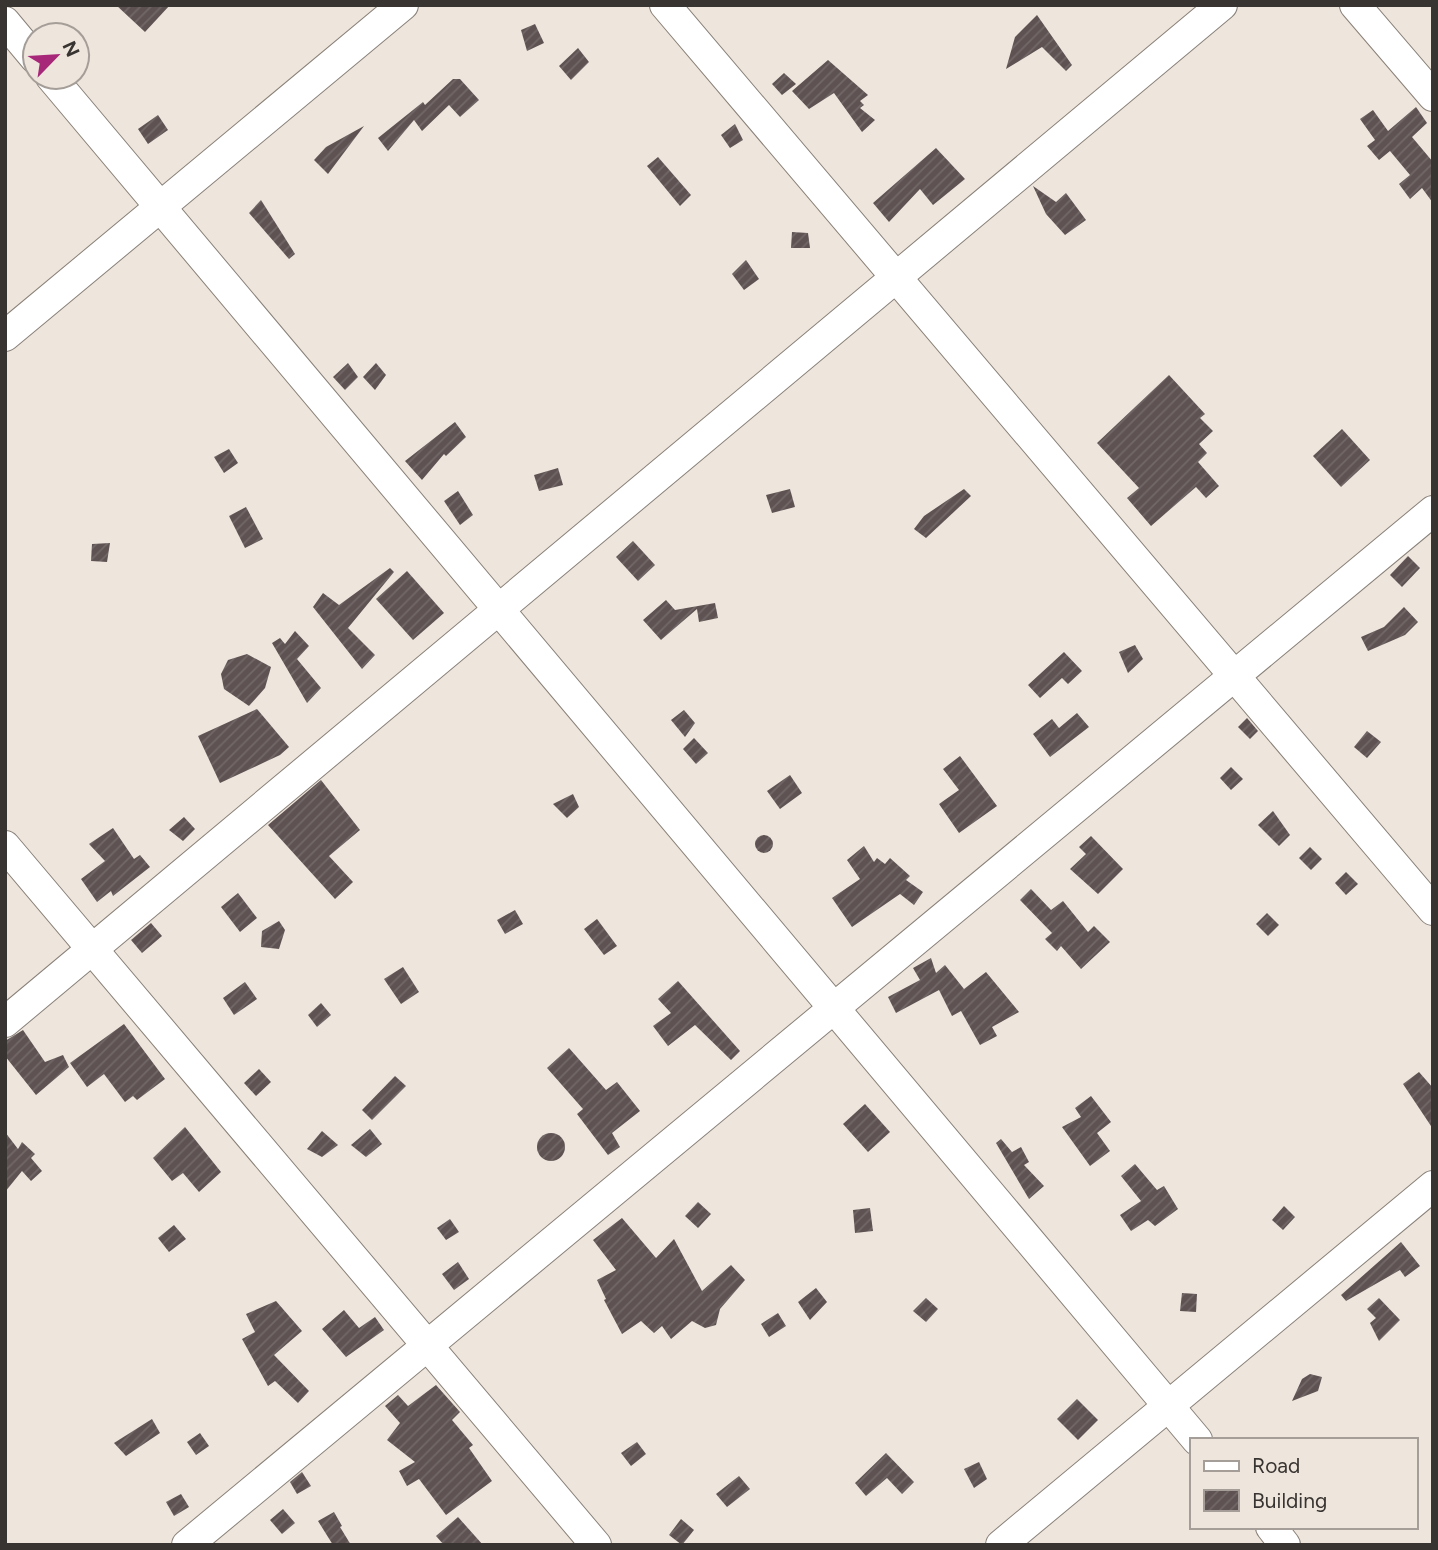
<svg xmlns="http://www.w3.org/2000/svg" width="1438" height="1550" font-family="Figtree,sans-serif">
  <defs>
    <pattern id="building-hatch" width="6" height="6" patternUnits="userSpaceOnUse" patternTransform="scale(1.75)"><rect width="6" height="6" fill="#5e5252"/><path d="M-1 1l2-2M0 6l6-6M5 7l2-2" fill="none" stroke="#726868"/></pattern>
  </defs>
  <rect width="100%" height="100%" fill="#eee5dc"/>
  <g fill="url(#building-hatch)">
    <polygon points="116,5 170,5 145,32"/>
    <polygon points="1037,15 1072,65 1066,71 1042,47 1006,69 1015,37"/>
    <polygon points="535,24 544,43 527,51 521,30"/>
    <polygon points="578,48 589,62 571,80 559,66"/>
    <polygon points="828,60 868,95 860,101 864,105 860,108 875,120 862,132 834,93 809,109 792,91"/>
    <polygon points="784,73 796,84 782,95 772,84"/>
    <polygon points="453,79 460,79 479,100 460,117 449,105 422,131 414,120 388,151 378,138 423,102 425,105"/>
    <polygon points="1416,107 1427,123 1412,137 1433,162 1433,203 1422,188 1410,199 1399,184 1410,175 1390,151 1379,160 1367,146 1375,140 1360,119 1373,110 1388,131"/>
    <polygon points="158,115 168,130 148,144 138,129"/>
    <polygon points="735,124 743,140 730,148 721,135"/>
    <polygon points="364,126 328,174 314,160 326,147"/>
    <polygon points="936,148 965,179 933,205 920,189 889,222 873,203"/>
    <polygon points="658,157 691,195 680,206 647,166"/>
    <polygon points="1033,186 1056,202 1066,193 1086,220 1065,235 1046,214"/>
    <polygon points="261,200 295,254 289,259 249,213"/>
    <polygon points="792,232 808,233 810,248 791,248"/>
    <polygon points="746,260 759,279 744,290 732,274"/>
    <polygon points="348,363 358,377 345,390 333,377"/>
    <polygon points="376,363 386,375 375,390 363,377"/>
    <polygon points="1169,375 1205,414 1200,418 1213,431 1199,444 1207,453 1198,462 1219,486 1206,498 1196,487 1151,526 1127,498 1139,488 1097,443"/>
    <polygon points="455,422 466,437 446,456 444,454 422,480 405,461"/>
    <polygon points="1342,429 1370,460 1341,487 1313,456"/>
    <polygon points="229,449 238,463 224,473 214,457"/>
    <polygon points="558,468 563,485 539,491 534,475"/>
    <polygon points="790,489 795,507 772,513 766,495"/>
    <polygon points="964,489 971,496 926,538 914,529 924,516"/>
    <polygon points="458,491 473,515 460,525 444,501"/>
    <polygon points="246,507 263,539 245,548 229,516"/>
    <polygon points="633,541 655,565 638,581 616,557"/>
    <polygon points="110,543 107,562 91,561 92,544"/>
    <polygon points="1408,556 1420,568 1402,587 1390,575"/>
    <polygon points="390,568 394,572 348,628 375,655 362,669 313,607 323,593 339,605"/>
    <polygon points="407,571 444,613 413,640 376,599"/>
    <polygon points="666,600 675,610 715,603 718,618 699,622 697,609 661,640 643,620"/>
    <polygon points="1404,607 1418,622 1405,635 1368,651 1361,637 1384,627"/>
    <polygon points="295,631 309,646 297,659 321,688 307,703 272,643 280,638 285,644"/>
    <polygon points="1135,645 1143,659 1128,673 1119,652"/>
    <polygon points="1064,652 1082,671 1068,684 1062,678 1040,698 1028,685"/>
    <polygon points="247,654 271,667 265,688 249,706 224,689 221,674 228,660"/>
    <polygon points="257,709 289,747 280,755 220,783 198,736"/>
    <polygon points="684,710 695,723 685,737 671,720"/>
    <polygon points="1077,713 1089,727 1050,757 1033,734 1052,719 1059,728"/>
    <polygon points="1247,718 1258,731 1250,739 1238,727"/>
    <polygon points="1367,731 1381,742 1367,758 1354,747"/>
    <polygon points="694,738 708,753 696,764 683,749"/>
    <polygon points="960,756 997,806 959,833 939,804 959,790 943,769"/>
    <polygon points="1231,767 1243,779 1231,790 1220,778"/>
    <polygon points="790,775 802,793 780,809 767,791"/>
    <polygon points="321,780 360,830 329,856 353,882 335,899 268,825"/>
    <polygon points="573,794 579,807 567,818 553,804"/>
    <polygon points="1273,811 1290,835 1279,846 1258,825"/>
    <polygon points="184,817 195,829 183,841 169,830"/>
    <polygon points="113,828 134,859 140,855 150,867 113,896 111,891 97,902 81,879 105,861 89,844"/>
    <circle cx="764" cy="844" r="9"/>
    <polygon points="1091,836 1123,869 1098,894 1070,869 1086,854 1079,847"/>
    <polygon points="864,846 874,862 877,858 885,864 890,858 910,876 906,880 923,892 914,905 900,894 852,927 832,898 860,879 847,860"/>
    <polygon points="1310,847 1322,859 1311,870 1299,858"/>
    <polygon points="1346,872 1358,884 1346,895 1335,883"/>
    <polygon points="1031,889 1051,910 1063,901 1088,932 1094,926 1110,942 1081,969 1061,946 1057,951 1045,939 1052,933 1020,900"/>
    <polygon points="238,893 257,918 240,932 221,907"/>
    <polygon points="515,910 523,924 505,934 497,920"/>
    <polygon points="1267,913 1279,925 1268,936 1256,924"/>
    <polygon points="597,919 617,946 604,955 584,929"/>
    <polygon points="279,921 285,930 279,949 261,947 262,931"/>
    <polygon points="151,923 162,936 142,953 131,940"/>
    <polygon points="931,958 936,973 945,965 964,989 986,972 1019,1012 992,1027 997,1036 980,1045 961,1011 952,1016 939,990 896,1013 888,997 920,980 913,968"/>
    <polygon points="403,967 419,992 401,1004 384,979"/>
    <polygon points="678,981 740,1051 731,1060 695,1025 668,1046 653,1026 671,1013 658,999"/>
    <polygon points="245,982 257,999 234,1015 223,998"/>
    <polygon points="321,1003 331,1015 317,1027 308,1015"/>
    <polygon points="124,1024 165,1079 137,1100 133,1096 125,1102 104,1074 87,1087 70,1063"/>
    <polygon points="23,1030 45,1062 63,1055 69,1067 36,1095 5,1056 5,1041"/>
    <polygon points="569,1048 606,1090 617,1082 640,1111 612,1133 620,1147 608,1155 577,1114 583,1109 547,1068"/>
    <polygon points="259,1069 271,1082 256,1096 244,1083"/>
    <polygon points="1419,1072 1433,1088 1433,1129 1403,1084"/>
    <polygon points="395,1076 406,1086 372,1120 362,1110"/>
    <polygon points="1091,1096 1111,1122 1097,1133 1110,1151 1090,1166 1062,1127 1081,1117 1075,1108"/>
    <polygon points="865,1104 890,1132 868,1152 843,1124"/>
    <polygon points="185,1127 221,1172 199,1192 183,1173 172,1181 153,1158"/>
    <polygon points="370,1129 382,1144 366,1157 351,1145"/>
    <polygon points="322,1131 338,1145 322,1157 307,1149"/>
    <polygon points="5,1132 18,1149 22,1142 35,1154 31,1158 42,1171 31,1181 22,1171 5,1192"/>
    <circle cx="551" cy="1147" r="14"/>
    <polygon points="1001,1139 1012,1152 1021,1147 1029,1162 1024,1165 1044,1186 1029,1199 996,1143"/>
    <polygon points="1135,1164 1157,1190 1164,1186 1178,1209 1155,1226 1148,1220 1131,1231 1120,1215 1141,1201 1121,1176"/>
    <polygon points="698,1202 711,1214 698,1228 685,1216"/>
    <polygon points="1284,1206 1295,1217 1283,1230 1272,1220"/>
    <polygon points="870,1208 873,1231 855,1233 853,1210"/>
    <polygon points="622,1218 656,1258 674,1239 702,1291 731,1265 745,1280 720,1309 716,1325 705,1328 692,1321 671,1339 662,1326 654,1333 641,1321 622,1334 604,1300 606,1299 597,1280 616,1270 593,1240"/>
    <polygon points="450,1219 459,1232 446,1240 437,1228"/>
    <polygon points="174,1225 186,1239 169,1252 158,1238"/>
    <polygon points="1401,1242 1420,1266 1405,1277 1400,1270 1346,1301 1341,1295"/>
    <polygon points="458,1262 469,1279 454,1290 442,1274"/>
    <polygon points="816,1288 827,1302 810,1320 798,1302"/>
    <polygon points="1182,1293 1197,1294 1196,1312 1180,1311"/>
    <polygon points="926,1298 938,1309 926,1322 913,1311"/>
    <polygon points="1379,1298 1400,1320 1379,1341 1370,1323 1376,1318 1367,1309"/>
    <polygon points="276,1301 302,1331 274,1355 309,1391 298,1403 275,1381 268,1386 242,1339 255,1332 246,1314"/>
    <polygon points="344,1310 359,1328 375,1317 384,1330 346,1357 322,1329"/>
    <polygon points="778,1313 786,1326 769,1337 761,1324"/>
    <polygon points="1310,1374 1322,1377 1318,1391 1292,1401 1302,1379"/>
    <polygon points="436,1385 460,1412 452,1420 473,1445 469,1448 492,1481 446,1515 419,1479 407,1486 399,1471 415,1462 387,1440 400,1423 385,1406 398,1395 408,1406"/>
    <polygon points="1077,1399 1098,1420 1078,1440 1057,1419"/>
    <polygon points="152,1419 160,1433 126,1456 114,1443"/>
    <polygon points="200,1433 209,1446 196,1455 187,1442"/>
    <polygon points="637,1442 646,1454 631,1466 621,1453"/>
    <polygon points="886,1453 914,1482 902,1494 887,1478 866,1496 855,1483"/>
    <polygon points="979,1462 987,1479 974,1488 964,1469"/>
    <polygon points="302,1472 311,1486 297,1494 290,1482"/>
    <polygon points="739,1476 750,1489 727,1507 716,1494"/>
    <polygon points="181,1494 189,1507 174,1516 166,1502"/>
    <polygon points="283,1509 295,1523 282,1534 270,1520"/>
    <polygon points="334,1512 342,1526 340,1527 351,1545 333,1545 318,1521"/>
    <polygon points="458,1517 483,1545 444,1545 436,1536"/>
    <polygon points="681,1519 694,1530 682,1545 669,1535"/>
  </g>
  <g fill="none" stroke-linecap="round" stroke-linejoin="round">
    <defs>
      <g id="minor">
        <polyline points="665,5 1433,910"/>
        <polyline points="1355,5 1433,96"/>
        <polyline points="5,22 35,58"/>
        <polyline points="51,77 1197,1440"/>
        <polyline points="5,336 403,5"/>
        <polyline points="5,846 596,1545"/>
        <polyline points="5,1022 1222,5"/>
        <polyline points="1271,1527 1285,1545"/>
        <polyline points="187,1545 1433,511"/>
        <polyline points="1001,1545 1433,1186"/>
      </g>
    </defs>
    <use href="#minor" stroke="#898179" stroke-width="32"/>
    <use href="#minor" stroke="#fff" stroke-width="30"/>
  </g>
  <rect width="1438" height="1550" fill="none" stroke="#383431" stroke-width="14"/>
  <rect x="1190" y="1438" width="228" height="91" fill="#eee5dc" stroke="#a59e98" stroke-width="2"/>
  <rect x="1204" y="1461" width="35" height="10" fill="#ffffff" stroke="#a59e98" stroke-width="2"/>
  <text x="1252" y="1473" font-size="21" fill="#383431">Road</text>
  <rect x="1204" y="1490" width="35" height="21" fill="url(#building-hatch)" stroke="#a59e98" stroke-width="2"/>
  <text x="1252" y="1508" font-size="21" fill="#383431">Building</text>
  <g transform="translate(56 56) rotate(65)"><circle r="33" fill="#eee5dc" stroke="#a59e98" stroke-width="2"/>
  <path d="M0-5L12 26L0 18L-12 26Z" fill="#a72879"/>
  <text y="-10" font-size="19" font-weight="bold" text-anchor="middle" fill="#383431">N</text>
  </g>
</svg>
